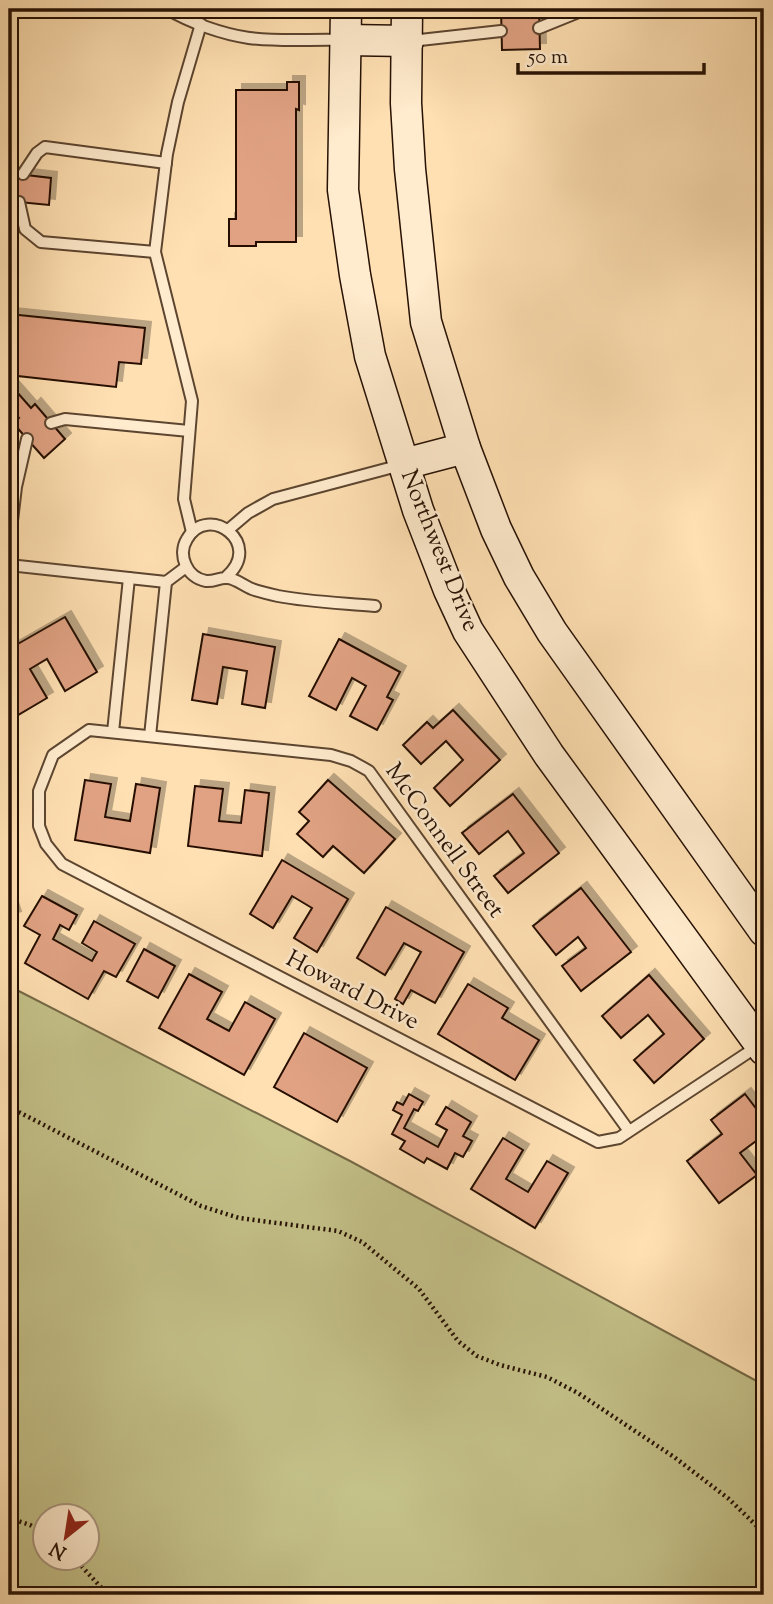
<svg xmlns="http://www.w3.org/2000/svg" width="773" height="1604" font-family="'Sorts Mill Goudy',serif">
  <defs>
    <filter id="shadow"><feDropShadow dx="6" dy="-6" stdDeviation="0" flood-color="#0004"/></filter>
  </defs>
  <rect width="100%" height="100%" fill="#ffe0b2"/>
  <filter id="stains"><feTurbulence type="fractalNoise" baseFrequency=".00286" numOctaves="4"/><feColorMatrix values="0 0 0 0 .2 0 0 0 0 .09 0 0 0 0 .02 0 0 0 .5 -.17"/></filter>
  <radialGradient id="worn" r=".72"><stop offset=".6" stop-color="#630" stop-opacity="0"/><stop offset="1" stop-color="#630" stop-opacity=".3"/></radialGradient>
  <path fill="#c4c189" stroke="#756946" stroke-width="2" fill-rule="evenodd" d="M9,986L350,1161L764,1385V1595H9ZM46,1516H88V1558H46Z"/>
  <g fill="#e0a283" stroke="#261104" stroke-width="2" filter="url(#shadow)">
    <polygon points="501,9 539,9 540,49 502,50"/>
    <polygon points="287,82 299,82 299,110 296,109 296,242 256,242 256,246 229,246 229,219 236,219 236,90 287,90"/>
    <polygon points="9,173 51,178 49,205 9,201"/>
    <polygon points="9,314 145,328 141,364 119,362 116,387 9,375"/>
    <polygon points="9,383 31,408 35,404 65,439 44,458 13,423 19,418 9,407"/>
    <polygon points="65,617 97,672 65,691 47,659 30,669 47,698 18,715 9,699 9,649"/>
    <polygon points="203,634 275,647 265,708 242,704 247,671 223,667 217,704 192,700"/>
    <polygon points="339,639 400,672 387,697 393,700 377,730 350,716 366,686 352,678 336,710 309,696"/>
    <polygon points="453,710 500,760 450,806 434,788 463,760 446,741 421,764 403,745 427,722 433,728"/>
    <polygon points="9,713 12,714 9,740"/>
    <polygon points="85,780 111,784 105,817 130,821 136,784 160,788 150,853 75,840"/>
    <polygon points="328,780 395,839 364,873 333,846 323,857 297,834 309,821 299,812"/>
    <polygon points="195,786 223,789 219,821 241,823 245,790 269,793 262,856 188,846"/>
    <polygon points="513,794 559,853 508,893 494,876 524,853 508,831 479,854 462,833"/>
    <polygon points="282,860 348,899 317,952 294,938 312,908 292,896 273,928 250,914"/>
    <polygon points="581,888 631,952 581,991 562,966 586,948 578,937 556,955 533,926"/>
    <polygon points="42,896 77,915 69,930 60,925 53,939 92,961 97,952 82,943 94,921 135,944 116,977 104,971 88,999 25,963 40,935 24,926"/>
    <polygon points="9,899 15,917 9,919"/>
    <polygon points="386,907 464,952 435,1003 411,990 403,1004 395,999 421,952 404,943 385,975 357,958"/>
    <polygon points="144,949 175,966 158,998 127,981"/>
    <polygon points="189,974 222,992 207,1019 229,1031 245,1002 275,1019 244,1075 159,1028"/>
    <polygon points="649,975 704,1039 654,1083 634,1060 664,1034 648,1015 621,1038 602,1016"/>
    <polygon points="468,984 508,1008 502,1018 539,1040 515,1080 438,1034"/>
    <polygon points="304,1033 367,1068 337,1122 274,1087"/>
    <polygon points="409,1094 423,1102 418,1111 414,1109 404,1128 438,1147 447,1130 436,1124 446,1107 471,1122 463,1136 472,1141 463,1157 455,1153 447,1169 427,1158 424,1163 400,1149 405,1141 392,1134 402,1115 393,1110 397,1102 403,1105"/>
    <polygon points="745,1094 764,1119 764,1135 740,1153 757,1175 719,1203 687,1161 722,1134 711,1120"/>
    <polygon points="503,1138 523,1150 506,1179 528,1192 547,1161 568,1173 535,1228 471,1189"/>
  </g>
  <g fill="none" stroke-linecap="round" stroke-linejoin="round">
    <defs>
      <g id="lane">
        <path d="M167,9C191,23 222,34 249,38C280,42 312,39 343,40"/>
        <polyline points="539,28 576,13 580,9"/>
        <polyline points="411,41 501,31"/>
        <polyline points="23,174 37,153 45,147 166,163"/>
        <polyline points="19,202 25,229 41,242 155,252"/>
        <polyline points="51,423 65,419 189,431"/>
        <polyline points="228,530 248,513 273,499 401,465"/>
        <polyline points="192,532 184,499 192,401 155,252 167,154 178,102 201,24"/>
        <polyline points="9,546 16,487 27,439"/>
        <polyline points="9,565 166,582 186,567"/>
        <path d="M226,577C265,544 208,502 187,539C177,555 187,578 206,581C214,582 220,577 227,578C235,578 244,586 252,589C260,592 269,594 278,596C309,602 343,603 375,606"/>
        <polyline points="113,732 129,578"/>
        <polyline points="150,736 166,582"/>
        <polyline points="629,1131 369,771 351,761 331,755 89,730 53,755 39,791 39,826 46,844 62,864 598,1142 619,1138 758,1046"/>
      </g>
      <g id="secondary">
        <polyline points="346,9 343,190 355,275 370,356 418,510 449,590 468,631 549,755 764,1050"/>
        <polyline points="407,9 406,103 410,169 426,322 465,448 496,529 519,577 552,632 764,931"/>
        <polyline points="346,40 408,41"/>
        <polyline points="404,464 465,448"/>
      </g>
    </defs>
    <use href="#lane" stroke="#5c4530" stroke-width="14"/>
    <use href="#secondary" stroke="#261104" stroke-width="33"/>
    <g stroke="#261104" stroke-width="4.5" stroke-dasharray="2 3.5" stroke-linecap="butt">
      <polyline points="9,1107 201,1206 239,1218 338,1231 362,1242 419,1289 458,1341 477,1356 500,1365 547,1377 578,1393 674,1457 729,1499 764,1533"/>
      <polyline points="9,1518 30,1525 46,1534"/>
      <polyline points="74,1558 108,1595"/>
    </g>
    <use href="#lane" stroke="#ffebcd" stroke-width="10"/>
    <use href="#secondary" stroke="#ffebcd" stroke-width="30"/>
  </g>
  <g text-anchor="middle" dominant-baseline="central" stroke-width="5" stroke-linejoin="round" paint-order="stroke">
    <g font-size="24" fill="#261104" stroke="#ffebcd">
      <text transform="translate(439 551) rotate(68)">Northwest Drive</text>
      <text transform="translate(444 841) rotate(54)">McConnell Street</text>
      <text transform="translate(352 991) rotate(27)">Howard Drive</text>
    </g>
  </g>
  <rect width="773" height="1604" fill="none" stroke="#ffe0b2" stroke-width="35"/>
  <rect x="10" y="10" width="752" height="1583" fill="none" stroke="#261104" stroke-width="3.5"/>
  <rect x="18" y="18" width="738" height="1569" fill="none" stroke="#261104" stroke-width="2"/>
  <g transform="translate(66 1537) rotate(210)"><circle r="33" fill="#ffebcd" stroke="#a8947d" stroke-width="2"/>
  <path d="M0-5L12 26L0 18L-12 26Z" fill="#8f2418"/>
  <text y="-10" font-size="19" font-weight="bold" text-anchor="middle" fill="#261104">N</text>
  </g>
  <path d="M518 63v10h186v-10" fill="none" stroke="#261104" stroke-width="3.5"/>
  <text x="528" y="63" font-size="21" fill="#261104" stroke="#ffebcd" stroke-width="5" paint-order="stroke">50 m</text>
  <rect width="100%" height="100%" filter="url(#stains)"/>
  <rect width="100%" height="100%" fill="url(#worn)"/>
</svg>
